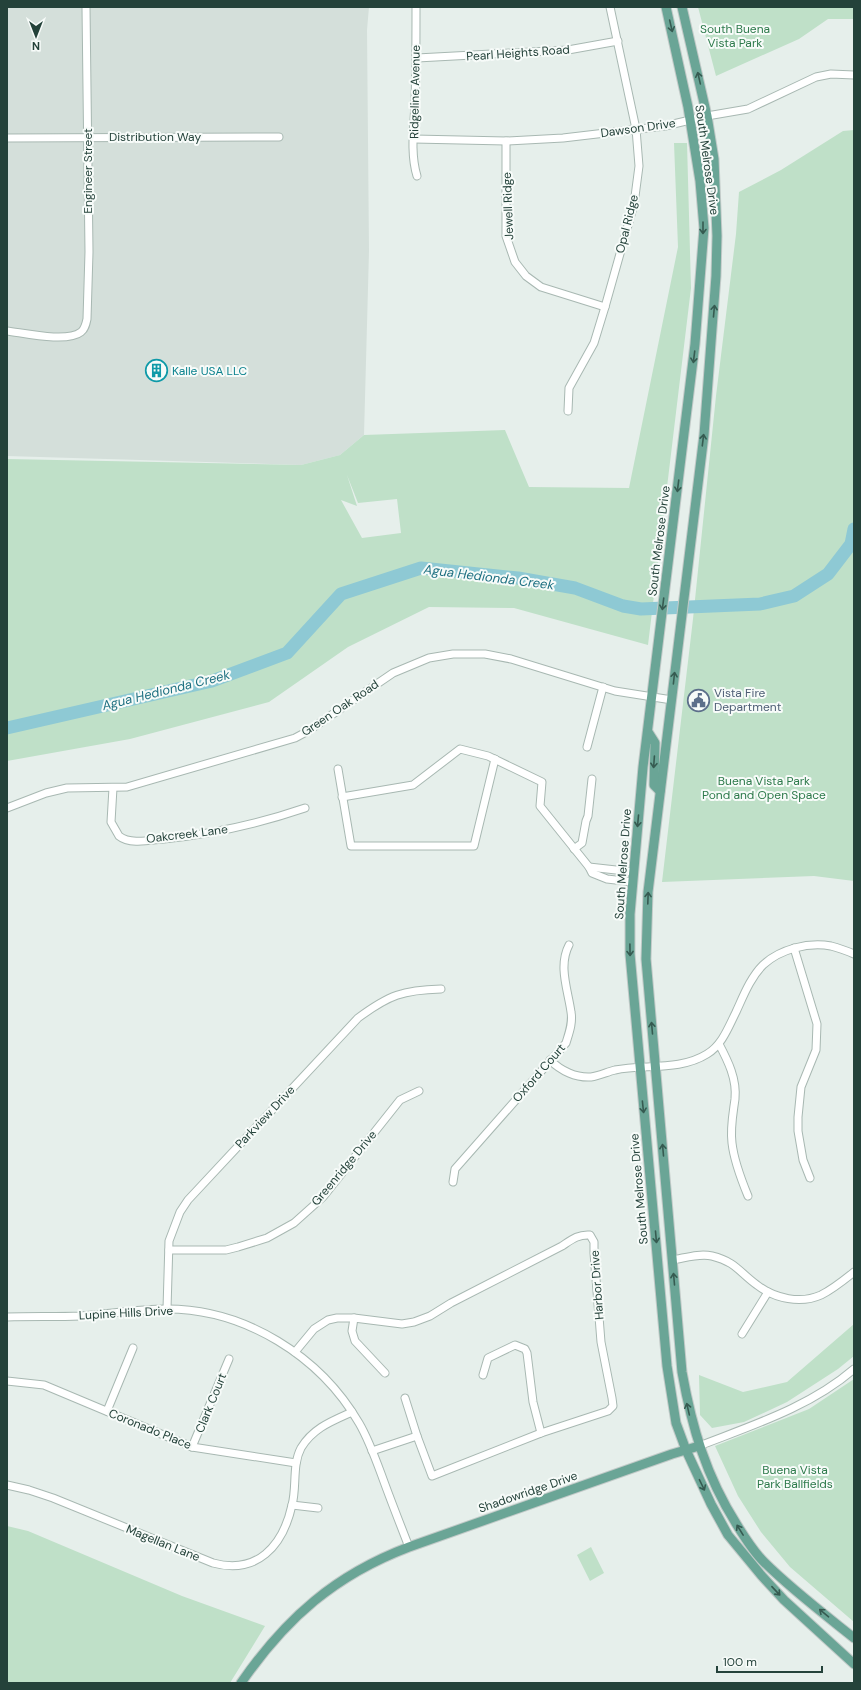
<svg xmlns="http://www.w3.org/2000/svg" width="861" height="1690" font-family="'DM Sans',sans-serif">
  <rect width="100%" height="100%" fill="#e6efeb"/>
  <polygon fill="#d4dfda" points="7,7 369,7 367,30 369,251 364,435 340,455 301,465 7,456"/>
  <g fill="#bfe0c8" fill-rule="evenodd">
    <polygon points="698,7 854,7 854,19 828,19 799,39 716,76"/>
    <polygon points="854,130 854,881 814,876 662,882 693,619 716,396 736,234 739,192 781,170 843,131"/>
    <path d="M674,143H687L691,288L648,645L514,608L429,607L348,647L269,702L130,739L7,761V459L301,465L340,455L364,435L505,430L529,487L629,488L678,247ZM347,475L358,503L397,499L401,533L362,538L341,500L357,506Z"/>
    <polygon points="854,1324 854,1356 838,1369 787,1402 744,1422 712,1428 700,1415 699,1375 743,1392 787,1382"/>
    <polygon points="854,1379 854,1622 790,1567 761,1532 738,1496 715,1446 809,1409"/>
    <polygon points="7,1526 28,1531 182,1596 265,1626 230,1683 7,1683"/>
    <polygon points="591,1547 604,1573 590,1581 577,1555"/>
  </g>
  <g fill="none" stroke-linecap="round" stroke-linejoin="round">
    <polyline stroke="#8ec9d4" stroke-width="13" points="7,728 212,681 287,653 341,594 421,568 518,578 575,588 623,606 641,609 760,604 794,596 828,574 851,544 854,529"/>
    <defs>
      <g id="minor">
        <path d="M416,7C416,39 416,71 415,103C414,127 410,153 417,176"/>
        <polyline points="417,58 568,50 618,41"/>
        <polyline points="7,138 279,137"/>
        <polyline points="414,139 506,141 563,138 665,126 707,116 748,109 816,77 831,74 854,75"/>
        <polyline points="506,141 506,236 515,262 526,276 541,287 605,307"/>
        <path d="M7,331C24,333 67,343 81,332C85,329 86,324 87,319L89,252L86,7"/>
        <polyline points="568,411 569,388 594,343 605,307 634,204 639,166 636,129 610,7"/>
        <polyline points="587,747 603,687"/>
        <polyline points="338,769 351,846 474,846 495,759"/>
        <path d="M113,788L111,822L119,836C130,845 151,840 164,839C212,834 258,824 305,808"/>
        <polyline points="342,797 413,785 460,749 488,756 542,782 540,806 589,867 592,873 607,879 633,882"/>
        <polyline points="7,808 46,793 67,788 127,787 295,738 308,731 393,673 429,658 453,654 485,654 511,659 615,691 672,700"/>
        <polyline points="574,849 582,843 586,821 588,816 592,779"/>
        <polyline points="589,867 634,872"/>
        <polyline points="794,948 817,1024 816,1050 801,1087 798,1117 798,1131 803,1160 810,1178"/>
        <path d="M719,1044C728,1061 737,1079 735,1099C733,1114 730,1128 732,1143C734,1161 741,1179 748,1196"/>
        <path d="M550,1060C561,1071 576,1078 591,1077C599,1076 607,1072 615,1070C644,1064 680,1071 707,1054C722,1045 728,1028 736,1012C743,997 750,978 763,965C780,949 808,942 831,946C839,948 847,951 854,954"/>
        <path d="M453,1182L455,1169L566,1043C569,1033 573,1023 571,1012C568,990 558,966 569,945"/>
        <polyline points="169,1250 226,1250 238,1247 267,1238 294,1223 323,1197 400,1100 419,1091"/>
        <path d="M672,1260C685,1258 699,1253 712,1256C736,1262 739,1272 757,1285C775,1299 801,1304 821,1295C833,1289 844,1280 854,1272"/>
        <path d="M167,1309L169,1241L180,1212L188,1200L358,1018C389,995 403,990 441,989"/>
        <path d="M7,1317C31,1316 56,1317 80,1316C109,1314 138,1309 167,1309C245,1309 320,1356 359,1423C369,1440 376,1460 383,1479C391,1501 400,1524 409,1547"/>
        <polyline points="354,1318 352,1331 355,1341 385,1373"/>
        <polyline points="742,1334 768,1292"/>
        <path d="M295,1352L314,1329L328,1320L337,1318H354L402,1324L414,1322L430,1316L451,1303L562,1246C571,1240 578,1234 590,1235L594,1242V1253L601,1342L612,1398L613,1406L608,1411L541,1433L432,1476L417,1436L405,1398"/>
        <polyline points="483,1375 488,1358 515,1345 525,1349 527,1353 533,1402 541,1433"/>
        <polyline points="7,1381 44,1385 192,1447 296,1463"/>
        <polyline points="107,1411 133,1348"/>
        <path d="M699,1446C753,1425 810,1407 854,1369"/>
        <polyline points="192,1447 229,1359"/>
        <polyline points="372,1451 417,1436"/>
        <path d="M7,1485L29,1490L53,1498L213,1563C257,1575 283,1546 292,1505C297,1487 292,1465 301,1448C313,1428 332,1421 352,1412"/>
        <polyline points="292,1505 318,1508"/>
      </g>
      <g id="major">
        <polyline points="666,7 688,107 700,181 704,228 695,344 643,767 630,914 630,954 667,1366 676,1423 686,1450 711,1504 728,1535 761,1575 784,1600 854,1664"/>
        <path d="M682,7L707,116L714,159L717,236L716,276L704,435L648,892L646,959L682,1372C692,1428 706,1476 737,1525C745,1538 753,1551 764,1562C791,1589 824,1614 854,1638"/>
        <polyline points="648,732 655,743 654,785 660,791"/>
        <path d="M241,1683C286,1618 335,1575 409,1547L672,1454L699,1446"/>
      </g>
    </defs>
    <use href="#minor" stroke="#a8b8b2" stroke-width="9"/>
    <use href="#major" stroke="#c2cac8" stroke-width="11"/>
    <use href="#minor" stroke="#fff" stroke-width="7"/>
    <use href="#major" stroke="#6aa596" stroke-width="9"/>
  </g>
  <defs><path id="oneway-shaft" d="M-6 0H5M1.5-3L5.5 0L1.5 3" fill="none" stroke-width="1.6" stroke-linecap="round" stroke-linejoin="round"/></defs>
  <g stroke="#365b51">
    <use href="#oneway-shaft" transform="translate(671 26) rotate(77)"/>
    <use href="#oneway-shaft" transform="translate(699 78) rotate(-103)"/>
    <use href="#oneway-shaft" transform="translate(703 228) rotate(90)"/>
    <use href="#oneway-shaft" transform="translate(714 311) rotate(-85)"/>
    <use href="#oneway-shaft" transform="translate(694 357) rotate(97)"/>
    <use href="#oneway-shaft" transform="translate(703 440) rotate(-83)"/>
    <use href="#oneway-shaft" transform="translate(678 486) rotate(97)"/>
    <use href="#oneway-shaft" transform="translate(663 604) rotate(97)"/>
    <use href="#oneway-shaft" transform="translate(674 678) rotate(-84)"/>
    <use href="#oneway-shaft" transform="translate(654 762) rotate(94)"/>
    <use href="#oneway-shaft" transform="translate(638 821) rotate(95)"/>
    <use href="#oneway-shaft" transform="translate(648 898) rotate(-88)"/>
    <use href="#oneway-shaft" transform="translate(630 950) rotate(89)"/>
    <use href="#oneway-shaft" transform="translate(652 1028) rotate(-95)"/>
    <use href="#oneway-shaft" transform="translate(643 1107) rotate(84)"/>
    <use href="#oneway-shaft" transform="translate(663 1150) rotate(-95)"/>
    <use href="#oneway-shaft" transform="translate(656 1237) rotate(85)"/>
    <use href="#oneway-shaft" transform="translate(674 1279) rotate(-95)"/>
    <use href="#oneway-shaft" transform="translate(688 1409) rotate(-103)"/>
    <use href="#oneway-shaft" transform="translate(702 1485) rotate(64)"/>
    <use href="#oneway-shaft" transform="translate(740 1530) rotate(-122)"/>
    <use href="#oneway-shaft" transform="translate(776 1591) rotate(47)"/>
    <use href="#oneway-shaft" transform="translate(824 1613) rotate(-140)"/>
  </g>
  <defs>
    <symbol id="building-ring" viewBox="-11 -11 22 22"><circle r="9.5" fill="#f7fbf9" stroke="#0f9aa8" stroke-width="1.5"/><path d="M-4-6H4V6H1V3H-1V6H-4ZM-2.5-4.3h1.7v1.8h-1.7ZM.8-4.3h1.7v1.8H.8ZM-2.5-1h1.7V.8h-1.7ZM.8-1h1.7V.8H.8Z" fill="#0f9aa8"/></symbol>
    <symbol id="civic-ring" viewBox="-11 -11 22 22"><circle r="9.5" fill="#f7fbf9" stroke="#5c6f8a" stroke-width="1.5"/><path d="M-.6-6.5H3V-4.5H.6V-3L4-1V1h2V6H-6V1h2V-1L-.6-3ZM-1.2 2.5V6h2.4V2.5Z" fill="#5c6f8a"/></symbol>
  </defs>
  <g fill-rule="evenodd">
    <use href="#building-ring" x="144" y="358" width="25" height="25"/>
    <use href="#civic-ring" x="686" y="688" width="25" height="25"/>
  </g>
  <g text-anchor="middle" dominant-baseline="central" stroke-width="4" stroke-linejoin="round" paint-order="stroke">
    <g font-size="12" fill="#2d7a4b" stroke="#f7fbf9">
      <text x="735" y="29">South Buena<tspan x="735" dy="14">Vista Park</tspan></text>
      <text x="764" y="781">Buena Vista Park<tspan x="764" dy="14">Pond and Open Space</tspan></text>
      <text x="795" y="1470">Buena Vista<tspan x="795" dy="14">Park Ballfields</tspan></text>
    </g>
    <g font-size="12" fill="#24423a" stroke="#f7fbf9">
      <text transform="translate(518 53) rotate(-4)">Pearl Heights Road</text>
      <text transform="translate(415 92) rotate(-89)">Ridgeline Avenue</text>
      <text transform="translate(638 128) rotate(-8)">Dawson Drive</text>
      <text x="155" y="137">Distribution Way</text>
      <text transform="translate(707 160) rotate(82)">South Melrose Drive</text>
      <text transform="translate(88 171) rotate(-90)">Engineer Street</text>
      <text transform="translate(508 206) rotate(-92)">Jewell Ridge</text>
      <text transform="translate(627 224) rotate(-76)">Opal Ridge</text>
      <text transform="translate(659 541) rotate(-83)">South Melrose Drive</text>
      <text transform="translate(340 708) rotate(-34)">Green Oak Road</text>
      <text transform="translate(187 834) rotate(-7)">Oakcreek Lane</text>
      <text transform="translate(623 864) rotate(-86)">South Melrose Drive</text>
      <text transform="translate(539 1073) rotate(-49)">Oxford Court</text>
      <text transform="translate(265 1117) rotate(-47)">Parkview Drive</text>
      <text transform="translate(344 1168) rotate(-50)">Greenridge Drive</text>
      <text transform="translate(639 1189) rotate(-95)">South Melrose Drive</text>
      <text transform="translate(597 1285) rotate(-94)">Harbor Drive</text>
      <text transform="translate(126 1313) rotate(-3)">Lupine Hills Drive</text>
      <text transform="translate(211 1403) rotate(-68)">Clark Court</text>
      <text transform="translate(150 1429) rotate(22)">Coronado Place</text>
      <text transform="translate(528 1492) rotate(-19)">Shadowridge Drive</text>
      <text transform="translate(163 1543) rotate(22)">Magellan Lane</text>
    </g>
    <g font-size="12" fill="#0d838f" stroke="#f7fbf9" text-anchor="start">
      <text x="172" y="371">Kalle USA LLC</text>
    </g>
    <g font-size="12" fill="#4e5e75" stroke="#f7fbf9" text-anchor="start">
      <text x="714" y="693">Vista Fire<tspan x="714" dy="14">Department</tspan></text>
    </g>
    <g font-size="13" font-style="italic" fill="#1c6f80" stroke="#f7fbf9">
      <text transform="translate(489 577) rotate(7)">Agua Hedionda Creek</text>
      <text transform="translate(166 690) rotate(-14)">Agua Hedionda Creek</text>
    </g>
  </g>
  <rect width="861" height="1690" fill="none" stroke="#24423a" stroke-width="16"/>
  <g transform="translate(36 36) rotate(180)" stroke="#f7fbf9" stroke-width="3" paint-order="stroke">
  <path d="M0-3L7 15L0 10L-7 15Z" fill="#24423a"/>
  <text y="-6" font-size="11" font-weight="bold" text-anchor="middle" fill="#24423a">N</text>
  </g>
  <path d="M717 1666v6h105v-6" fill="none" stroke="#24423a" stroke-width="2"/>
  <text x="723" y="1666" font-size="12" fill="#24423a" stroke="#f7fbf9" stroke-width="3" paint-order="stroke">100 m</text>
</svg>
